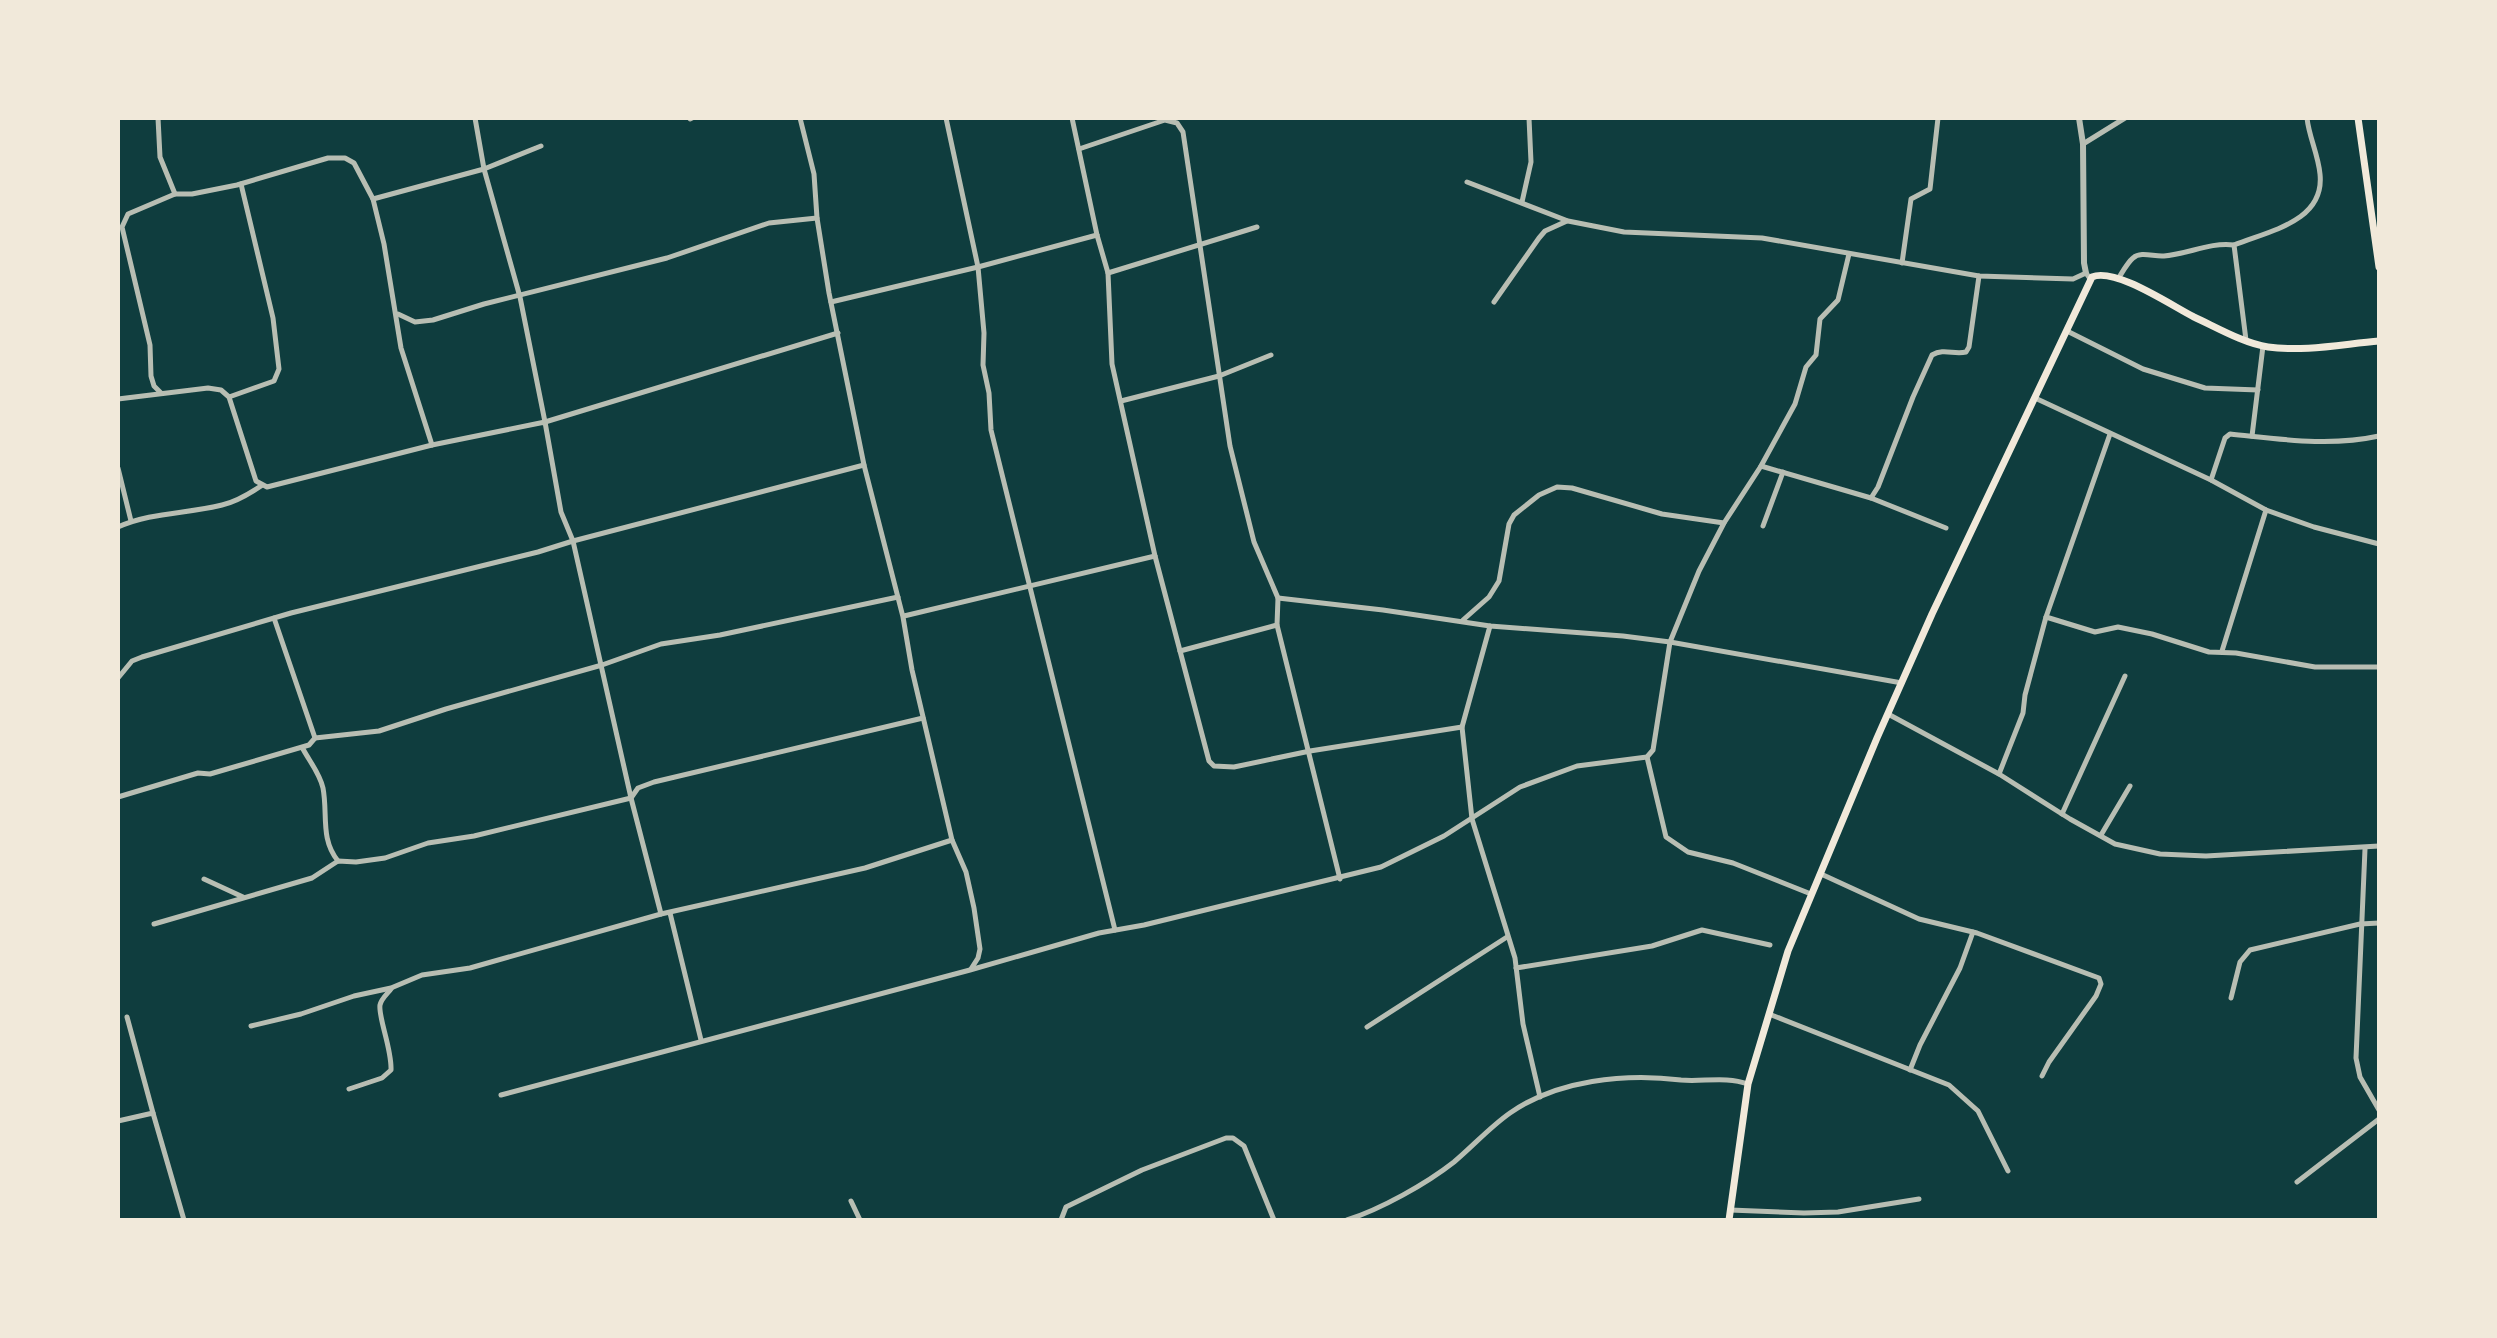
<svg xmlns="http://www.w3.org/2000/svg" width="2497" height="1338" font-family="'IBM Plex Sans',sans-serif">
  <rect width="100%" height="100%" fill="#0f3d3e"/>
  <g fill="none" stroke-linecap="round" stroke-linejoin="round">
    <g stroke="#b8beb3" stroke-width="5">
      <polyline points="158,118 160,157 175,194"/>
      <polyline points="475,118 484,169 520,297 545,422 838,333"/>
      <polyline points="800,118 814,174 817,218 829,293 864,465 903,617 912,670 952,840 966,872 974,908 980,949 978,958 971,969"/>
      <polyline points="946,118 978,267 984,333 983,365 989,393 991,430 1115,930"/>
      <polyline points="1072,118 1097,235 1108,273 1112,364 1155,556 1209,761 1214,766 1234,767 1310,751 1462,727"/>
      <polyline points="690,119 692,118"/>
      <polyline points="2083,144 2125,118"/>
      <polyline points="1079,149 1165,120 1177,123 1183,132 1230,446 1254,542 1278,598 1277,625 1180,651"/>
      <polyline points="1467,182 1568,221 1624,232 1762,238 1979,276 2073,279 2086,273 2091,280"/>
      <polyline points="373,199 484,169 541,146"/>
      <polyline points="1522,202 1531,162 1529,118"/>
      <polyline points="1902,263 1911,199 1930,189 1938,118"/>
      <polyline points="1108,273 1257,227"/>
      <path d="M2118,279C2122,273 2127,263 2133,258C2141,251 2154,257 2164,256C2189,254 2209,242 2234,245"/>
      <polyline points="831,302 978,267 1097,235"/>
      <polyline points="1494,302 1539,238 1545,231 1567,221"/>
      <polyline points="398,314 415,322 433,320 484,304 667,258 769,223 817,218"/>
      <polyline points="2067,331 2143,369 2205,388 2258,390"/>
      <path d="M2246,340L2234,245C2268,231 2325,222 2320,174C2318,154 2309,137 2307,118"/>
      <polyline points="161,393 154,386 151,376 150,345 122,227 128,214 175,194 192,194 237,185 328,158 345,158 354,163 373,199 384,244 401,348 432,445"/>
      <polyline points="229,397 274,381 279,369 273,318 241,184"/>
      <polyline points="2035,398 2211,480 2266,510 2314,527 2379,544"/>
      <polyline points="118,399 208,388 221,390 229,397 256,481 267,487 432,445 545,422 561,512 573,541 631,798 661,914"/>
      <polyline points="1121,401 1219,376 1271,355"/>
      <polyline points="2252,436 2263,346"/>
      <path d="M1761,466L1871,498L1878,487L1913,397L1932,355C1944,348 1954,355 1966,352L1969,347L1979,276"/>
      <polyline points="118,468 131,521"/>
      <path d="M2211,480L2225,438L2230,434C2280,439 2329,447 2379,436"/>
      <polyline points="1871,498 1946,528"/>
      <polyline points="1763,526 1783,472"/>
      <path d="M118,527C151,512 187,514 222,505C236,502 249,494 261,486"/>
      <polyline points="1278,598 1383,610 1490,626 1623,636 1670,642 1902,683"/>
      <polyline points="904,616 1155,556"/>
      <polyline points="2046,617 2095,632 2118,627 2152,634 2209,652 2236,653 2315,667 2379,667"/>
      <polyline points="1463,620 1489,597 1499,581 1509,524 1514,515 1539,495 1557,487 1572,488 1662,514 1724,523"/>
      <polyline points="1277,625 1340,879"/>
      <polyline points="1490,626 1462,727 1472,819 1515,958 1523,1024 1540,1097"/>
      <polyline points="2222,651 2266,510"/>
      <polyline points="118,678 132,661 142,657 291,613 538,552 573,541 864,465"/>
      <polyline points="1888,714 1999,774 2070,819 2115,844 2160,854 2206,856 2379,846"/>
      <polyline points="315,738 379,731 446,709 602,665 661,644 720,635 898,597"/>
      <path d="M303,749C310,762 320,774 323,788C328,814 320,839 338,861"/>
      <polyline points="1647,757 1666,837 1688,852 1733,863 1811,894"/>
      <polyline points="1999,774 2023,713 2025,695 2046,617 2110,434"/>
      <polyline points="118,797 198,773 210,774 309,745 315,738 274,618"/>
      <polyline points="2062,814 2125,676"/>
      <polyline points="2101,835 2130,786"/>
      <polyline points="2365,849 2356,1058 2360,1077 2379,1110"/>
      <polyline points="1821,874 1919,919 1977,933 2099,978 2101,984 2096,996 2049,1062 2042,1076"/>
      <polyline points="204,879 243,897"/>
      <polyline points="670,913 701,1040"/>
      <polyline points="154,924 312,878 338,861 356,862 385,858 428,843 474,836 631,798 638,788 654,782 923,718"/>
      <polyline points="1516,968 1652,946 1702,930 1770,945"/>
      <polyline points="2231,998 2240,962 2250,950 2360,924 2379,923"/>
      <polyline points="1769,1014 1949,1085 1978,1111 2008,1171"/>
      <polyline points="127,1017 153,1113"/>
      <polyline points="251,1026 301,1014 354,996 391,988 422,975 470,968 661,914 865,868 952,840"/>
      <polyline points="1367,1027 1507,937"/>
      <polyline points="1910,1070 1920,1045 1960,968 1973,932"/>
      <path d="M349,1089L382,1078L391,1070C392,1049 378,1017 380,1005C381,999 387,994 391,989"/>
      <polyline points="501,1095 970,970 1099,933 1144,925 1381,867 1444,836 1520,787 1577,766 1647,757 1653,750 1670,642 1699,571 1724,523 1761,466 1795,404 1806,367 1816,355 1820,319 1838,300 1849,254"/>
      <polyline points="118,1121 153,1113 184,1220"/>
      <polyline points="2297,1182 2379,1119"/>
      <polyline points="851,1201 860,1220"/>
      <polyline points="1730,1210 1804,1213 1838,1212 1919,1199"/>
      <polyline points="1061,1220 1066,1207 1142,1170 1226,1138 1233,1138 1244,1146 1274,1220"/>
      <path d="M1347,1220C1381,1209 1426,1184 1454,1162C1473,1146 1490,1127 1510,1113C1557,1080 1625,1073 1681,1080C1703,1082 1726,1076 1748,1084"/>
    </g>
    <polyline stroke="#b8beb3" stroke-width="6" points="2079,118 2083,144 2084,263 2086,273"/>
    <g stroke="#f1e9da" stroke-width="7">
      <polyline points="2358,118 2379,267"/>
      <path d="M1729,1220L1748,1084L1788,951L1877,738L1932,614L2092,277C2115,267 2172,306 2194,317C2216,327 2243,343 2268,347C2304,352 2343,344 2379,341"/>
    </g>
  </g>
  <rect width="2497" height="1338" fill="none" stroke="#f1e9da" stroke-width="240"/>
</svg>
